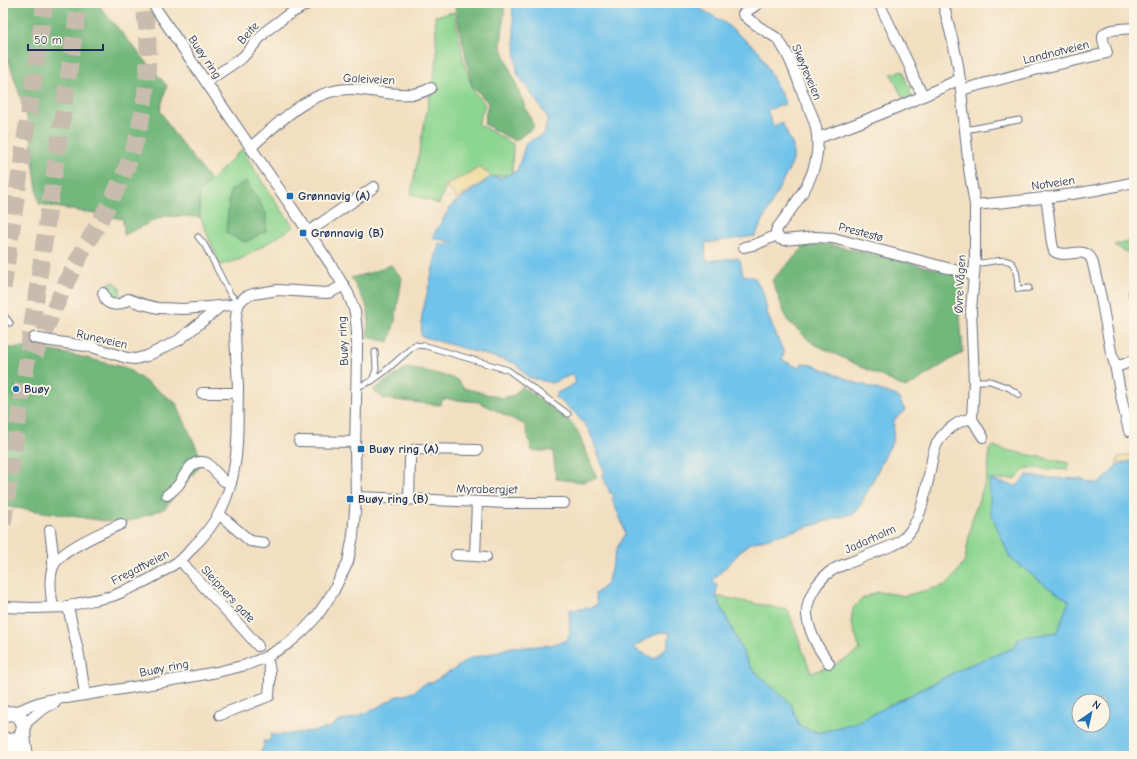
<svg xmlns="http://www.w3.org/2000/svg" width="1137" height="759" font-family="'Comic Neue',sans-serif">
  <rect width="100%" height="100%" fill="#fcf5e5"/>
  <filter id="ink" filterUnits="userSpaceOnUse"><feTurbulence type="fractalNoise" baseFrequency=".025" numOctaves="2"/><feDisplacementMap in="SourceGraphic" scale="8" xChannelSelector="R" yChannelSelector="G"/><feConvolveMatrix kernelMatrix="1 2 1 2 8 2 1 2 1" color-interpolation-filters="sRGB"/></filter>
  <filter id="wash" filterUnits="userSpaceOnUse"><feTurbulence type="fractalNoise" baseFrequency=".012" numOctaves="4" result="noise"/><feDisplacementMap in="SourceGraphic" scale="16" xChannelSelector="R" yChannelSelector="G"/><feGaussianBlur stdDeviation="0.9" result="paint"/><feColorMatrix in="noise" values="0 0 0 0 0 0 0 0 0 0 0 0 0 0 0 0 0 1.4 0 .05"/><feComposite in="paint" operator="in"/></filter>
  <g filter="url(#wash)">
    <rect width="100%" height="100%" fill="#f2dfc1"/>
    <g fill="#8dd691" stroke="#548278">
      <polygon points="454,12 464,63 474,92 485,104 478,124 513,144 512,174 491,177 481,167 446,185 439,204 411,194 437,58 435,16"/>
      <polygon points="903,71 908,86 913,84 915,87 909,90 912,97 904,101 891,74"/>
      <polygon points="3,141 7,210 3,211"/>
      <path d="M242,149C258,176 275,202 294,227L241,259L220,265L200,217L199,193Z"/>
      <polygon points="1134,241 1134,251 1126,252 1114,245"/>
      <path d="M112,282L116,283C121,287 121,292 119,298L115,300L108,299L106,290L108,284Z"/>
      <polygon points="994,446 1001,449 1069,463 1068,470 1027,468 1014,479 989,480 1010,558 1045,585 1069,601 1058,632 1019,638 1014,648 967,666 857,722 819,733 799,726 791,704 750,667 716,596 788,610 811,673 836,664 860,650 851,622 853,608 862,599 877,592 894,594 904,596 946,585 958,571 965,560 972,519 986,480 989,462 989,450"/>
    </g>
    <g fill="#72b77b" stroke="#46736c">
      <polygon points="3,3 98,3 104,12 167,86 160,110 172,131 211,181 199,193 200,217 164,216 124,235 123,219 39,204 31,147 32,134 8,58"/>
      <polygon points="454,3 505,3 501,46 521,97 534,127 515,141 484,124 488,103 472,85"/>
      <polygon points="246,181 266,213 266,231 245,242 226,233 230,191"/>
      <polygon points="828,244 957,274 964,282 960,316 963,352 906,388 812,343 787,320 772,280 805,246"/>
      <polygon points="391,265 402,278 395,321 389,342 367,337 369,317 366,304 351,278 373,272"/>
      <polygon points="3,348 36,348 78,356 126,368 176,403 203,462 164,509 121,524 119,523 3,506"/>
      <polygon points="406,368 431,372 456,379 464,388 502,398 514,395 522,386 572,423 578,432 597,478 582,482 556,479 553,451 532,451 525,425 479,402 443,399 440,405 384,399 373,390"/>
    </g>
    <g fill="#eeda9e" stroke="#84847e">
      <path d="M481,167L491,177L457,199C454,192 449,193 446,185Z"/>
      <polygon points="1134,454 1134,460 1117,465 1118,457"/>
    </g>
    <path fill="#6fc3eb" stroke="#4579a4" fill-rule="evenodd" d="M512,3H690L722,21L759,51L786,104L767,110L773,126L782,123L793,146V161L755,236L705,243L706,261L737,258L740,260L743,275L755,278L763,292L768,316L784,353L782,360L799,368L802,363L816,366L856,383L864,385L897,396L905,410L894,420L893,440L858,510L855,513L748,544L713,580L717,586L716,596L750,667L791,704L799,726L819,733L857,722L967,666L1014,648L1019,638L1057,632L1069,601L1045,585L1010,558L991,513L989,480L1017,486L1027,475L1047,478L1081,479L1097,484L1106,478L1117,465L1134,460V756H242L245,755L259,756L264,746L263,741H270L271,733C272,734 273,734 274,735C279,736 325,730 330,727C334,725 338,721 343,720C348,718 344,720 349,719C361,716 388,703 397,696H401L414,692L422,685L426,683H431L453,670L470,658L490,654L511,647H526L551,645L567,640L570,633L569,610L590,608L597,604L595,594L607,584L617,548L625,534L623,525L612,499L614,496L613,494L610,493L602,474L605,473L589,430L574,412L555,397L557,393L576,383L573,374L552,383L528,377L518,366L514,363L421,336L422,315L439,243L453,245L454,243L432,237L452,205L491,177L500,178L517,171L526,143L544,134L548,118L517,73ZM661,632L670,633L668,645L655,659L633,648L646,639ZM1079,701H1103V725H1079Z"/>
  </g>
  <g filter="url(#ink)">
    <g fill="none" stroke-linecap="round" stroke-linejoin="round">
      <g stroke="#c7bcad" stroke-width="17" stroke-dasharray="17 8" stroke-linecap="butt">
        <polyline points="3,288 45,3"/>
        <path d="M35,355C46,328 57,301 70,275C90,235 116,198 131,156C143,122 148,85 148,48C148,33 145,18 144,3"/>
        <polyline points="3,524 79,3"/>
      </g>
      <defs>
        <g id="service">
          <polyline points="965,130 1019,120"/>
          <polyline points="198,237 204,244 210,255 230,294 239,303"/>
          <path d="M975,263C986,265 1008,254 1014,266C1018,273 1017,282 1018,289L1029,288"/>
          <polyline points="3,314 10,323"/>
          <polyline points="372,381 376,369 375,352"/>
          <polyline points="974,381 990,381 1009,388 1019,395"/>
          <polyline points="357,387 372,381 383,373 415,345 426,346 508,370 568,414"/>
        </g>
        <g id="minor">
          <path d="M759,3L743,14C750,21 759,27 767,32C771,35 777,37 779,41C790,56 797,77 803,94C807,105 814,117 816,128C824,168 801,197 778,227L776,231L777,235"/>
          <polyline points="879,3 910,67 914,79 923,95"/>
          <polyline points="943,3 953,42 958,65 961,90 969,169 975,205 975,263 971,310 974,381 972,419 983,437"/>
          <polyline points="206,82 243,57 266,31 286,16 309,3"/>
          <path d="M961,90L1038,69L1107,53C1106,48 1102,41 1103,36C1105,28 1127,29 1134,28"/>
          <path d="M818,138C866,121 914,101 960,79"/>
          <path d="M251,147C280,122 311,88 352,89C371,90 395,96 414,94C420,93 426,91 431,88"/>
          <path d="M1045,197L1047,203L1052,244L1054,251C1066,260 1084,244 1092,260L1101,298L1111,352L1115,365L1122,401L1129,431"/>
          <path d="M975,205C1028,200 1082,195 1134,182"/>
          <polyline points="308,232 374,187"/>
          <polyline points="744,247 757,244 777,235 780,239 784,240 815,237 833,238 974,275"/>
          <path d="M103,293L106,301C114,307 121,305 128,299L142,304L158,308L184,309L231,305L239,303L245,297L253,294L278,290L326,293L331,292L344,285"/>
          <polyline points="1134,293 1134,294"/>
          <polyline points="34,338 51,341 92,347 127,358 135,359 147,356 179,340 221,306"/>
          <polyline points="1115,365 1122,365 1134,360"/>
          <polyline points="202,393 237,393"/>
          <polyline points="299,441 355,442"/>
          <path d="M167,495C171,492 176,488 179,484C186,474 190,458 207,463L224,481L231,483"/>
          <polyline points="356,497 508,503 564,503"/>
          <polyline points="409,500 410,459 411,455 415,449 477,450"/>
          <polyline points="477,502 475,556 486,557"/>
          <polyline points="219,514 250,541 264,543"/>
          <polyline points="50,530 53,554 53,566"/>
          <polyline points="456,555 475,556"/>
          <path d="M180,560C205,590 233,616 258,646"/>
          <polyline points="3,607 32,608 68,607 79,655 85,694"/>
          <path d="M53,607C51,596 49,577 53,567C59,550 105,531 121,524"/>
          <path d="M68,607C79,602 91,601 103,598C111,597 119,594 126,590C144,583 163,572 179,561C184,558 188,553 192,548C217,524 230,498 235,463C239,439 237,415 238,391C238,365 231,326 239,303"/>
          <path d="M829,663C819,650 809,632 807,615C806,598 818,580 831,571C838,566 846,564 854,561C867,555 881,550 894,545C921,532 925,493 931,466C932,458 934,447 939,440C942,434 948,430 952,427C959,422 964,419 972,419"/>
          <path d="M14,713C31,705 47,698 66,698L134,687L217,672L246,665L266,657L289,643L303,631L317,616L333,592L348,562L353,536L356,497L355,450L357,354V332L355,312L348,293L331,265L152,3"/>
          <path d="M220,715L269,696C270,683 272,669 266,657"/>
          <path d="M24,725C34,716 42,708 55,703"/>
        </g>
        <g id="secondary">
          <path d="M3,715C30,704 31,750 3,739"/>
          <polyline points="23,732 24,744 26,756"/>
          <polyline points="5,740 15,756"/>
        </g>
      </defs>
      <use href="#service" stroke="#666d81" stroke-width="7"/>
      <use href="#minor" stroke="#666d81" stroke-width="12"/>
      <use href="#secondary" stroke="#666d81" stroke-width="16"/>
      <use href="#service" stroke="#fff" stroke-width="5"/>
      <use href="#minor" stroke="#fff" stroke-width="10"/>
      <use href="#secondary" stroke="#fff" stroke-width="14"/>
    </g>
  </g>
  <g fill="#1f6fb2" stroke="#fcf5e5" stroke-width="1.5">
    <rect x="286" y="192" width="8" height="8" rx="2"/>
    <rect x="299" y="229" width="8" height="8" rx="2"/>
    <circle cx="16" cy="389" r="4"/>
    <rect x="357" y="445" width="8" height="8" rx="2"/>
    <rect x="346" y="495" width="8" height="8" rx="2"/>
  </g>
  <g text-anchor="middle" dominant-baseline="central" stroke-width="4" stroke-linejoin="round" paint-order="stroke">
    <g font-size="12" fill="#1b2f5e" stroke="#fcf5e5">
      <text transform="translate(248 33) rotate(-48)">Beite</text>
      <text transform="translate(1056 52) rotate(-14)">Landnotveien</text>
      <text transform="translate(205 57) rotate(56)">Buøy ring</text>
      <text transform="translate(807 72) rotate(67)">Skøyteveien</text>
      <text transform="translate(369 79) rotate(3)">Galeiveien</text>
      <text transform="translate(1053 183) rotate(-8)">Notveien</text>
      <text transform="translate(861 232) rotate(14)">Prestestø</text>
      <text transform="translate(960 284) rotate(-87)">Øvre Vågen</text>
      <text transform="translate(102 339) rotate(13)">Runeveien</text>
      <text transform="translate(343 341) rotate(-93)">Buøy ring</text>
      <text transform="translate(487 489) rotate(1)">Myrabergjet</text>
      <text transform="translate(870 539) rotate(-24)">Jadarholm</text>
      <text transform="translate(140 567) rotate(-27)">Fregattveien</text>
      <text transform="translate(228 594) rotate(47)">Sleipners gate</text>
      <text transform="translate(164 668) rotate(-11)">Buøy ring</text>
    </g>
    <g font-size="12" font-weight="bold" fill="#1b2f5e" stroke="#fcf5e5" text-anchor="start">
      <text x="298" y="196">Grønnavig (A)</text>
      <text x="311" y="233">Grønnavig (B)</text>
      <text x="24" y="389">Buøy</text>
      <text x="369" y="449">Buøy ring (A)</text>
      <text x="358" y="499">Buøy ring (B)</text>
    </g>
  </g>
  <rect width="1137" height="759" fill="none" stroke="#fcf5e5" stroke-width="16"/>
  <g transform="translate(1091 713) rotate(34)"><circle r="19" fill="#fcf5e5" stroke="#a2a6af"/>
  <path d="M0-3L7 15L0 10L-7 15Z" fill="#1f6fb2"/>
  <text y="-6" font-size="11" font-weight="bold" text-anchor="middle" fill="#1b2f5e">N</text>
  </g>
  <path d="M28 44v6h75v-6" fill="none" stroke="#1b2f5e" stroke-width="2"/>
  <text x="34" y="44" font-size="12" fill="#1b2f5e" stroke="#fcf5e5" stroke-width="3" paint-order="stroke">50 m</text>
</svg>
